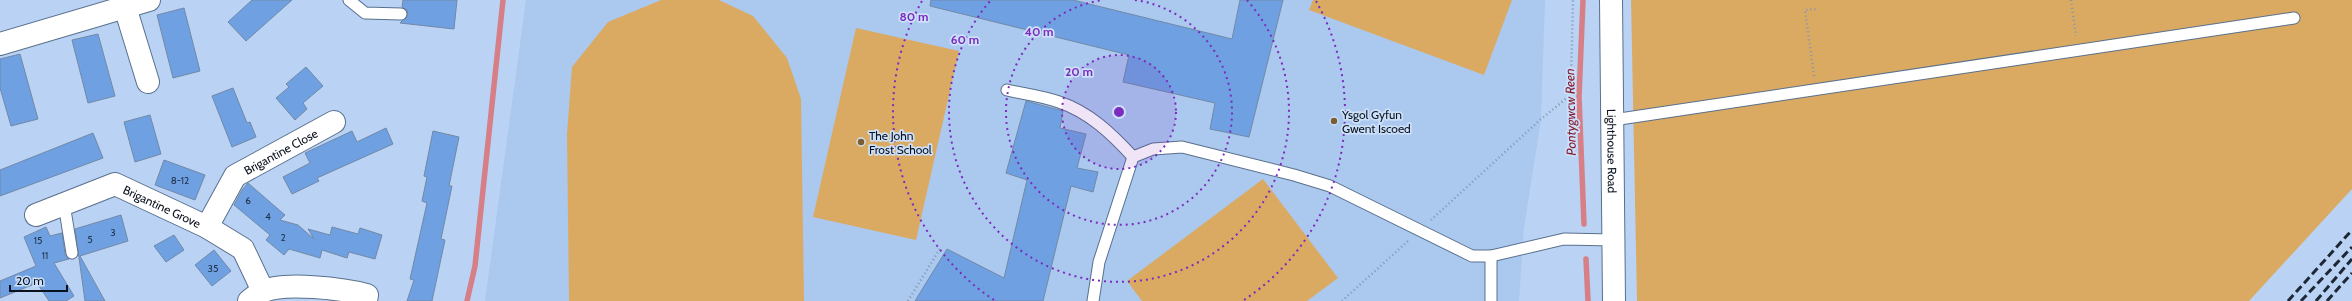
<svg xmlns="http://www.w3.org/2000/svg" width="2352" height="301" font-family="Cabin,sans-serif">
  <rect width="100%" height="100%" fill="#bad3f4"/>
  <polygon fill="#abc8ee" points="526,0 1545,0 1541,119 1524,228 1519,301 485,301"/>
  <g fill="#dbaa62">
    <polygon points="661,0 719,0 753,16 787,58 801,99 804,301 569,301 567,134 572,67 608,22"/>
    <polygon points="1313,0 1512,0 1484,75 1309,10"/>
    <polygon points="1631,0 2352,0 2352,189 2249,301 1637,301"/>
    <polygon points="856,28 959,51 916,240 813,217"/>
    <polygon points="1263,179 1338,278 1307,301 1142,301 1127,281"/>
  </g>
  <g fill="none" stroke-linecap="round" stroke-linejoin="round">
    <g stroke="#d77f86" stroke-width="5.5">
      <polyline points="1583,0 1579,97 1584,224"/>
      <polyline points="1586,259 1588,301"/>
      <polyline points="467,301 475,266 503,0"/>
    </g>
  </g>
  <g fill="#6fa0e1" stroke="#7289a7">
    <polygon points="252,0 292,0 246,41 228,22"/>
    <polygon points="403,0 457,0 454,29 400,23 408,15 407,10 402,7"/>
    <polygon points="931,0 1073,0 1232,39 1240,0 1283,0 1249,137 1210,129 1215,103 1123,82 1129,55 930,6"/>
    <polygon points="184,8 200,71 173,78 157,15"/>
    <polygon points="98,34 115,96 88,103 72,40"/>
    <polygon points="20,54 38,119 11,126 0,88 0,59"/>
    <polygon points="306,67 323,86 303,103 307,109 295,120 276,98 289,87 286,84"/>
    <polygon points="233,88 247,123 250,122 256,137 232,147 212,96"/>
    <polygon points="1026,101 1063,111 1060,128 1086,134 1077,168 1098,172 1093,192 1071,186 1043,301 915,301 947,249 1004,278 1027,180 1006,173"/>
    <polygon points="150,115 161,154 135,162 124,122"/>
    <polygon points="386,128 393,144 317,178 319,181 292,194 283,177 310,163 305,153 352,131 357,142"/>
    <polygon points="433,131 459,137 449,186 452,186 441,239 445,240 432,301 407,301 414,280 410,279 427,203 422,201 427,177 424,176"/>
    <polygon points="93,133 103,158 0,196 0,170"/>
    <polygon points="164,160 205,175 195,200 155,185"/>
    <polygon points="248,183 285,215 280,220 298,225 314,239 308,229 330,235 332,227 358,234 360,228 382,235 375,259 349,252 347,258 322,250 320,258 289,249 284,255 266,240 270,235 234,205 242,190"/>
    <polygon points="121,215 128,241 80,256 105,301 85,301 75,229"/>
    <polygon points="46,227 50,236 62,233 65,254 69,259 54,263 74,296 66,301 49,301 37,283 0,298 0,281 36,266 24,237"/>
    <polygon points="174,235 184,250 166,262 154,246"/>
    <polygon points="214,250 231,271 212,286 195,265"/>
  </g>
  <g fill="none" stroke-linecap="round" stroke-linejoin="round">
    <defs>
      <g id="service">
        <polyline points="349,0 365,13 401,14"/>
        <path d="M1007,90C1024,94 1042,96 1059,102C1089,112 1112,134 1133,157"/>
        <polyline points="1613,120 2294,18"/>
        <polyline points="64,204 72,253"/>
        <polyline points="1093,301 1099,262 1133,157 1153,149 1182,147 1294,175 1330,186 1472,256 1491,256 1564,239 1613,240"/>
        <polyline points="1491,301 1491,256"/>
      </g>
      <g id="minor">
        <polyline points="125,7 148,82"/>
        <polyline points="0,44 149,0"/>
        <path id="s1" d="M36,215L115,184L207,227L243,249L263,291"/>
        <path id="s2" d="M207,227L235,176L334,122"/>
        <path d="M249,301C253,298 257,294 262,292C282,281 345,289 367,295L366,301"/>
      </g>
      <g id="secondary">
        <path id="s3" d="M1611,0L1614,301"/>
      </g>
    </defs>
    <use href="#service" stroke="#59708d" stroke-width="13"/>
    <use href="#minor" stroke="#59708d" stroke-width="24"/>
    <use href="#secondary" stroke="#59708d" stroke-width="24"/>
    <g stroke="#8396b1" stroke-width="2.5" stroke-dasharray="1 3" stroke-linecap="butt">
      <polyline points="2071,0 2076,36"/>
      <polyline points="1814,76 1805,10 1818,9"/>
      <polyline points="1431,220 1541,119 1568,97 1571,81 1573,0"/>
      <polyline points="908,301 941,247"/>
      <polyline points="1342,301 1408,241"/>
    </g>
    <use href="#service" stroke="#fff" stroke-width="11"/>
    <use href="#minor" stroke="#fff" stroke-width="22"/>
    <use href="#secondary" stroke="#fff" stroke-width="22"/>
    <g stroke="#1d2735" stroke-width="3" stroke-dasharray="8 4" stroke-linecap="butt">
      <polyline points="2288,301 2352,230"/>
      <polyline points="2301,301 2352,247"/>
      <polyline points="2316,301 2352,259"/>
      <polyline points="2327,301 2352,273"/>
    </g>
  </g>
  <circle cx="1119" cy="112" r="57" fill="#7b2cbf" fill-opacity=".12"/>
  <g fill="none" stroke="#7b2cbf" stroke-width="2" stroke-dasharray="2 4">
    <circle cx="1119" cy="112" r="57"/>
    <path d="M1135 0A113 113 0 1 1 1103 0"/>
    <path d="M1247 0A170 170 0 1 1 991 0"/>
    <path d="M994 300A226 226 0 0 1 922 1M1316 1A226 226 0 0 1 1244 300"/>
  </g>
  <g fill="#7b5d31" stroke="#cce0fa" stroke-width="1.5">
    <circle cx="1334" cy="121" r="4"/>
    <circle cx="861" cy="142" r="4"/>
  </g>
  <g text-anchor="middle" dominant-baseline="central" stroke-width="3.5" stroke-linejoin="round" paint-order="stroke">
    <g font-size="10" fill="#22354d">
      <text x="180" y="180">8-12</text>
      <text x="248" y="200">6</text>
      <text x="268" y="216">4</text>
      <text x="113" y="232">3</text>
      <text x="283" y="237">2</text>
      <text x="90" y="239">5</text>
      <text x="38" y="240">15</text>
      <text x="45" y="255">11</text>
      <text x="213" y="268">35</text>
    </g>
    <g font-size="12" fill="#09111c" stroke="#cce0fa" text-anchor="start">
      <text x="1342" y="114">Ysgol Gyfun<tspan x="1342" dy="14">Gwent Iscoed</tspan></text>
      <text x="869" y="135">The John<tspan x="869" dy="14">Frost School</tspan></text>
    </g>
    <g font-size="12" fill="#09111c" stroke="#cce0fa">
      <text stroke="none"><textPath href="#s3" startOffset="151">Lighthouse Road</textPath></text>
      <text stroke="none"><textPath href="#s2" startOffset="110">Brigantine Close</textPath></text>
      <text stroke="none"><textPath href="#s1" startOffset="137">Brigantine Grove</textPath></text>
    </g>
    <g font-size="13" font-style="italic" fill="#841c30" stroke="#cce0fa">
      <text transform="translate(1570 112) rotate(-91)">Pontygwcw Reen</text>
    </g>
  </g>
  <circle cx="1119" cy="112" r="6" fill="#7b2cbf" stroke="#cce0fa" stroke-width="2"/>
  <g font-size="12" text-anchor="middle" font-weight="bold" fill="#7b2cbf" stroke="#cce0fa" stroke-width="3.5" stroke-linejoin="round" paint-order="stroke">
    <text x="914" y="21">80 m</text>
    <text x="1039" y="36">40 m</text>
    <text x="965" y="44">60 m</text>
    <text x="1079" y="76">20 m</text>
  </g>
  <path d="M10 285v6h57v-6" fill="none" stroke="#09111c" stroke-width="2"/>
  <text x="16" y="285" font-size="12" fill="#09111c" stroke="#cce0fa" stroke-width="3" paint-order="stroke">20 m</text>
</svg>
